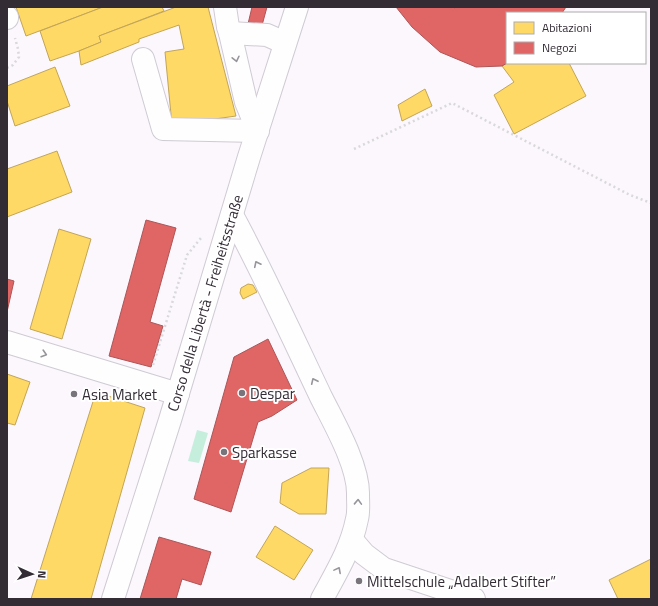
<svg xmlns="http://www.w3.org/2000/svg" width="658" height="606" font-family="'Titillium Web',sans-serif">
  <rect width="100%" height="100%" fill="#fbf7fd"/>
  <polygon fill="#c6eedd" points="197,430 208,433 199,463 188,461"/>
  <g fill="#ffd966" stroke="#c2a557">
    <polygon points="16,7 103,7 26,36"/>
    <polygon points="103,7 162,7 164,11 99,36 101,42 79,51 50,61 40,31"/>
    <polygon points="176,7 208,7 236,116 172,125 165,52 184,49 179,25 139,39 139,42 81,65 79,51 101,42 99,36"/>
    <polygon points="507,63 569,63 586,96 514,134 494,95 514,82 502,66"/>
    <polygon points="55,67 70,106 15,126 7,101 7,86"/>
    <polygon points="425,89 432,106 402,121 398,105"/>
    <polygon points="57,151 72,192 7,217 7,169"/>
    <polygon points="59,229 91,239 62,339 30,329"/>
    <polygon points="248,284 253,285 257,292 243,299 240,293 241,288"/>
    <polygon points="7,374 30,382 15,425 7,423"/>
    <polygon points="96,392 145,408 91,599 31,599"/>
    <polygon points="311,468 329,468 326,514 299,514 280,503 282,483"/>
    <polygon points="275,526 313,550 294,580 256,557"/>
    <polygon points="651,559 651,599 618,599 609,580"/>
  </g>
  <g fill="#e06666" stroke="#ac5557">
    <polygon points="252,7 267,7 261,29 248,24"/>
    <polygon points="396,7 453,7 455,8 456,7 566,7 562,13 507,13 507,63 502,66 476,67 440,52 412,27"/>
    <polygon points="146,220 176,228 150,322 163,326 151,367 109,356"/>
    <polygon points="7,279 14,281 7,312"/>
    <polygon points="268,339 297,400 272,416 258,422 231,512 194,499 234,357"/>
    <polygon points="159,537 211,552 201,585 182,579 176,599 140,599"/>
  </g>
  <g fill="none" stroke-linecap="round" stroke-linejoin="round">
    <defs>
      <g id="minor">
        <polyline points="7,18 7,17"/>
        <polyline points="230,33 267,35 285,43"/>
        <polyline points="143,59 163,129 258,131 246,102 230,33 228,27 225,7"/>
        <path d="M232,215C264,274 292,336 321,397C334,423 359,466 358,495C358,503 359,512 357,519C351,549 336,573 322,599"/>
        <polyline points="7,342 178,394"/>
        <polyline points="352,540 364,554 384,569 474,599"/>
      </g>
      <polyline id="major" points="113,599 170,420 249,157 297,7"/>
    </defs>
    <use href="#minor" stroke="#d0cbd3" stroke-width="24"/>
    <use href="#major" stroke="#d0cbd3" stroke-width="24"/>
    <g stroke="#d9d8da" stroke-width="2.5" stroke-dasharray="2 3" stroke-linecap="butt">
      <polyline points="7,68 13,65 19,57 18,49 15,38"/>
      <polyline points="354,149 452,103 630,195 651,203"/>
      <polyline points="153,365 187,255 201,238"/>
    </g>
    <use href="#minor" stroke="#fefeff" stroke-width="22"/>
    <use href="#major" stroke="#fefeff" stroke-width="22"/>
  </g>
  <defs><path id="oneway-chevron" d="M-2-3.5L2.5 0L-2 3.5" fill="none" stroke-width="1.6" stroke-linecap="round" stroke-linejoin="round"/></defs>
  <g stroke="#98959a">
    <use href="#oneway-chevron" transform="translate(236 59) rotate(77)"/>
    <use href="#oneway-chevron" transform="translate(257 264) rotate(-116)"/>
    <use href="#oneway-chevron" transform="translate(44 354) rotate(17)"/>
    <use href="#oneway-chevron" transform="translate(314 381) rotate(-115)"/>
    <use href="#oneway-chevron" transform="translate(358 502) rotate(-88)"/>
    <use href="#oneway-chevron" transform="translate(338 570) rotate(-62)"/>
  </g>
  <g fill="#79737b" stroke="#fff" stroke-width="1.5">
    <circle cx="242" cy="393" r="4"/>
    <circle cx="74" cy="394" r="4"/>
    <circle cx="224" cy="452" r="4"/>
    <circle cx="359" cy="581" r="4"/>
  </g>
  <g text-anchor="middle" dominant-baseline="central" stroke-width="4" stroke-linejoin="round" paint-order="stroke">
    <g font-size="15" fill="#332c35" stroke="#fff">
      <text transform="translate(205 303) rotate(-73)">Corso della Libertà - Freiheitsstraße</text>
    </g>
    <g font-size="15" fill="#332c35" stroke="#fff" text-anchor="start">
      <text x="250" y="393">Despar</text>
      <text x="82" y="394">Asia Market</text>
      <text x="232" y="452">Sparkasse</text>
      <text x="367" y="581">Mittelschule „Adalbert Stifter”</text>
    </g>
  </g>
  <rect width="658" height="606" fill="none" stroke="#332c35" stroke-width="16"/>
  <rect x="506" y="12" width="140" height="52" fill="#ffffff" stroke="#adabae"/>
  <rect x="514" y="22" width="20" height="12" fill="#ffd966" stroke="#adabae"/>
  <text x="542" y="32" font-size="12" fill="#332c35">Abitazioni</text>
  <rect x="514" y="42" width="20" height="12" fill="#e06666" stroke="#adabae"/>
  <text x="542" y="52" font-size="12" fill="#332c35">Negozi</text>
  <g transform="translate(32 574) rotate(93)" stroke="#ffffff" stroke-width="3" paint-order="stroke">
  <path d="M0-3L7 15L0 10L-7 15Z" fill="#332c35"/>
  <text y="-6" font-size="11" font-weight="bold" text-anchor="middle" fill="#332c35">N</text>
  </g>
</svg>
